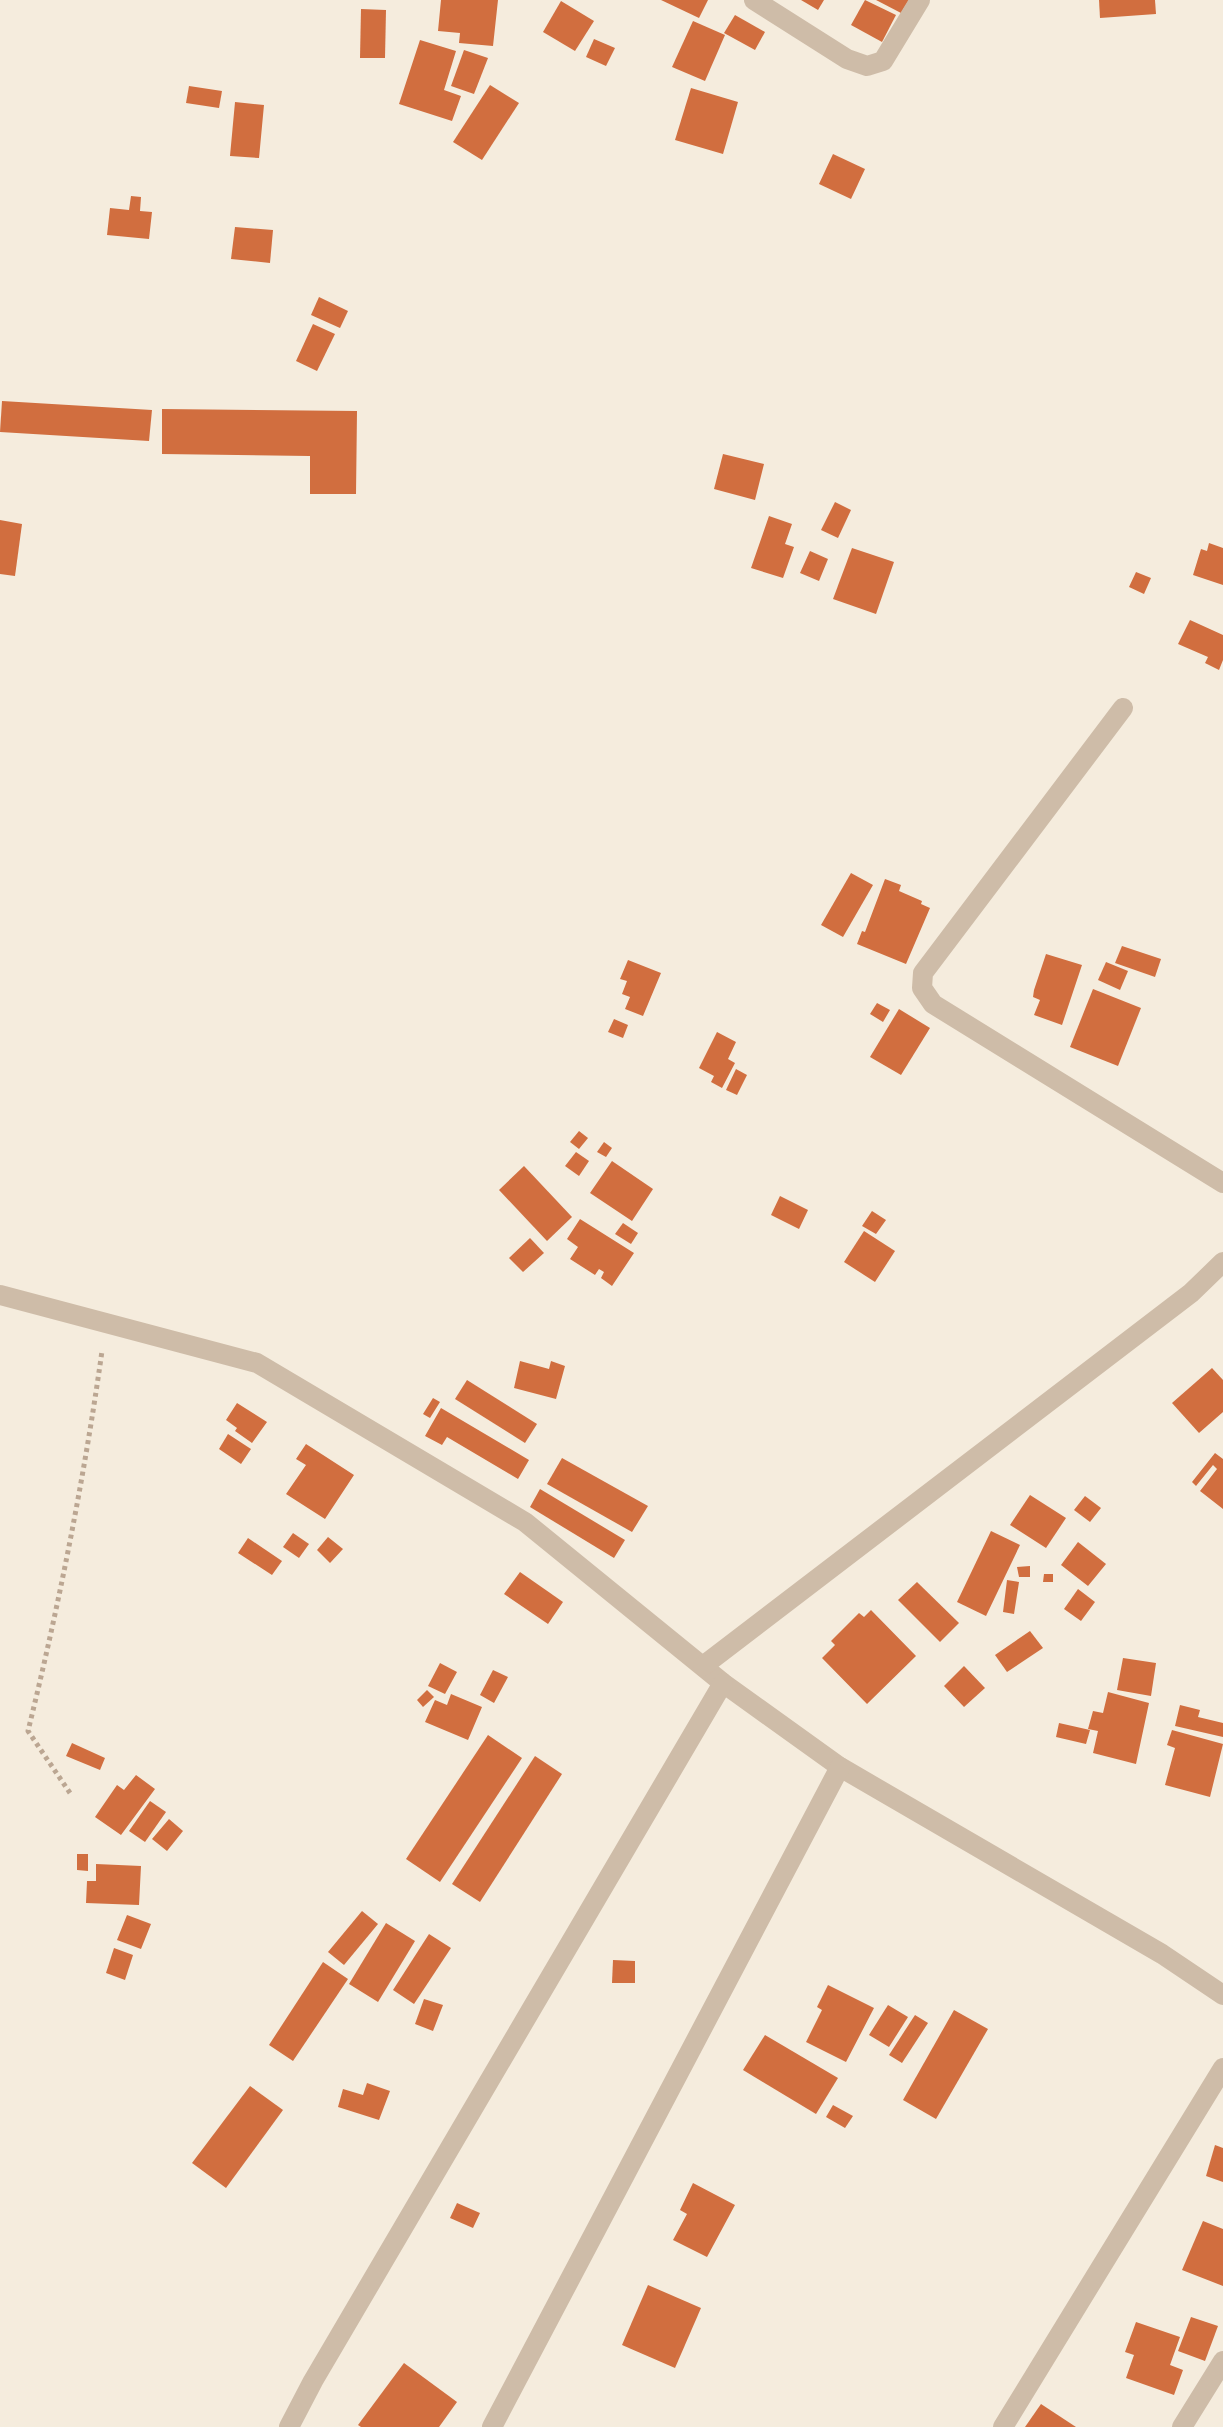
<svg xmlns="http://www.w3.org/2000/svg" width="1223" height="2427" font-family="'Sofia Sans Condensed',sans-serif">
  <rect width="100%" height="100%" fill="#f5ecdd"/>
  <g fill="#d16e3f">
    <polygon points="441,0 498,0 493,46 459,43 460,33 438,31"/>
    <polygon points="661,0 708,0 699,18"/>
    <polygon points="801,0 824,0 818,10"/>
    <polygon points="865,0 896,15 882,42 851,25"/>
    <polygon points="876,0 909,0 901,13"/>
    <polygon points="1099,0 1155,0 1156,14 1100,18"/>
    <polygon points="561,1 594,21 575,51 543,32"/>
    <polygon points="361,9 386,10 385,58 360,58"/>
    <polygon points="735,15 765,32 755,50 724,33"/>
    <polygon points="693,21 725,35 705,81 672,67"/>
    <polygon points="594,39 615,48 606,66 586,57"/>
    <polygon points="420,40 456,51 444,90 461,96 452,121 399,104"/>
    <polygon points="464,50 488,58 474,94 451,86"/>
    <polygon points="490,85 519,103 482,160 453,142"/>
    <polygon points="189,86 222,91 219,108 186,103"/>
    <polygon points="691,88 738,102 723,154 675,140"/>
    <polygon points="235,102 264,105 259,158 230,156"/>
    <polygon points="833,154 865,169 851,199 819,184"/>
    <polygon points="131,196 141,197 140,211 152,212 149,239 107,235 110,208 129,210"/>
    <polygon points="235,227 273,230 270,263 231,259"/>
    <polygon points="319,297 348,311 340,328 311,315"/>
    <polygon points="313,324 335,334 317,371 296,361"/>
    <polygon points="2,401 152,410 149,441 0,432"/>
    <polygon points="162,409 357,411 356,494 310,494 310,456 162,454"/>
    <polygon points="723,454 764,464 755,500 714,489"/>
    <polygon points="835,502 851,510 838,538 821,530"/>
    <polygon points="769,516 792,524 785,544 794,547 783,578 751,568"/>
    <polygon points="0,520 22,524 15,576 0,574"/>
    <polygon points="1209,543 1223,548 1223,585 1193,575 1201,549 1207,551"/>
    <polygon points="852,548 894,562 876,614 833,599"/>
    <polygon points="810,551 828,559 819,581 800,573"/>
    <polygon points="1136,572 1151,578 1144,594 1129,587"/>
    <polygon points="1190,620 1223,635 1223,660 1219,670 1205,663 1208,657 1178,644"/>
    <polygon points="851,873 873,885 843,937 821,925"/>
    <polygon points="885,879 901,885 899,891 922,901 921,904 930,908 906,964 857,944 862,931 865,932"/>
    <polygon points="1122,946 1161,959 1155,977 1115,963"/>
    <polygon points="1046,954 1082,965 1062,1025 1034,1015 1040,1000 1033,997 1034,990"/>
    <polygon points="628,960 661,973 643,1016 625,1009 630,997 622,994 627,981 620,979"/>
    <polygon points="1106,962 1128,971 1120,990 1098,980"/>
    <polygon points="1093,989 1141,1008 1118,1066 1070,1047"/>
    <polygon points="877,1003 890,1010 883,1022 870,1014"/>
    <polygon points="899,1009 930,1028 901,1075 870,1057"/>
    <polygon points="614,1019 628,1025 623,1038 608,1032"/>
    <polygon points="717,1032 736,1042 728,1059 735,1063 722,1088 711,1082 714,1076 699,1068"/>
    <polygon points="736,1069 747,1075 737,1095 726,1090"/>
    <polygon points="579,1131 588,1138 579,1149 570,1142"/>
    <polygon points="604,1142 612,1148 606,1157 597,1152"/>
    <polygon points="576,1152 589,1161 579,1176 565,1166"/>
    <polygon points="612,1161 653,1189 632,1221 590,1193"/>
    <polygon points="524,1166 572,1217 547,1241 499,1190"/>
    <polygon points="780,1196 808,1210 799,1229 771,1215"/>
    <polygon points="872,1211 886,1220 876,1234 862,1226"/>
    <polygon points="580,1219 634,1253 612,1286 601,1278 604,1272 599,1269 595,1275 570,1259 578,1247 567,1239"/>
    <polygon points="623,1223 638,1233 631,1244 615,1234"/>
    <polygon points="864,1231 895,1251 875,1282 844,1262"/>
    <polygon points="530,1238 544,1253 523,1272 509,1258"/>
    <polygon points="520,1361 549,1369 551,1361 565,1366 556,1399 514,1388"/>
    <polygon points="1212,1368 1223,1380 1223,1412 1199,1433 1172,1403"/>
    <polygon points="467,1380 537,1424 525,1443 455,1399"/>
    <polygon points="433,1398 440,1402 430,1418 423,1414"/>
    <polygon points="237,1403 267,1422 252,1443 235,1431 237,1428 226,1420"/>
    <polygon points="441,1408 529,1460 518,1479 447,1437 442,1445 425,1436"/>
    <polygon points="228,1434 251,1449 241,1464 219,1449"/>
    <polygon points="306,1444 354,1475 325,1519 286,1494 306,1465 296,1459"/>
    <polygon points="1215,1453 1223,1459 1223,1509 1200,1491 1217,1469 1213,1465 1196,1486 1192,1482"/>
    <polygon points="562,1458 648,1506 632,1532 547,1484"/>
    <polygon points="540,1489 625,1540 614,1558 530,1507"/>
    <polygon points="1030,1495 1066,1518 1046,1548 1010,1525"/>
    <polygon points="1085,1496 1101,1508 1090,1522 1074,1510"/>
    <polygon points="991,1531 1020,1545 986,1616 957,1602"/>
    <polygon points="293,1533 309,1544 299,1558 283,1547"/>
    <polygon points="328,1537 343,1549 330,1563 317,1550"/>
    <polygon points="248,1538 282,1561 272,1575 238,1553"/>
    <polygon points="1078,1542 1106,1564 1088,1586 1061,1565"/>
    <polygon points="1030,1566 1030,1577 1019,1577 1017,1567"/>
    <polygon points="520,1572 563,1602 548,1624 504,1594"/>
    <polygon points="1044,1574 1053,1574 1053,1582 1043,1582"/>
    <polygon points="1007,1580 1019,1582 1014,1614 1003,1612"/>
    <polygon points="917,1582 959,1623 940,1642 898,1600"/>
    <polygon points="1078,1589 1095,1602 1081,1621 1064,1609"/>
    <polygon points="871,1610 916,1656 867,1704 822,1658 835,1645 831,1641 859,1613 864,1617"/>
    <polygon points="1030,1631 1043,1648 1007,1672 995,1655"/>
    <polygon points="1123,1658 1156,1663 1151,1696 1117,1690"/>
    <polygon points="440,1663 457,1672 445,1694 428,1686"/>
    <polygon points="964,1666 985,1688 964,1707 944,1686"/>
    <polygon points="493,1670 508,1677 494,1703 480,1695"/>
    <polygon points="427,1690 434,1697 423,1707 417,1700"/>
    <polygon points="1108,1692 1149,1703 1136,1764 1093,1753 1098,1731 1088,1729 1093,1711 1103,1713"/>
    <polygon points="451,1694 482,1707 468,1740 425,1722 435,1700 447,1705"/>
    <polygon points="1180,1705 1200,1710 1198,1717 1223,1723 1223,1737 1175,1726"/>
    <polygon points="1059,1723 1090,1730 1086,1744 1056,1737"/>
    <polygon points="1172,1730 1223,1744 1210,1797 1165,1785 1175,1748 1167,1745"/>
    <polygon points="488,1735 522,1758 440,1882 406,1859"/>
    <polygon points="72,1743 105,1758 100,1770 66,1756"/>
    <polygon points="535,1756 562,1774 480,1902 452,1884"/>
    <polygon points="136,1775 155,1789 121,1835 95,1817 117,1785 124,1790"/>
    <polygon points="150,1801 166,1812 145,1842 129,1831"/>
    <polygon points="169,1819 183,1831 167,1851 152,1839"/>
    <polygon points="77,1854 88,1854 88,1871 77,1870"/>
    <polygon points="96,1864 141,1866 139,1905 86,1903 87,1881 96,1881"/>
    <polygon points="362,1911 378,1924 344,1965 328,1952"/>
    <polygon points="127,1915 151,1924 141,1949 117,1940"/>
    <polygon points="386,1923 415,1941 378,2002 349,1984"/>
    <polygon points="429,1934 451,1948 414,2004 393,1990"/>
    <polygon points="114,1948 133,1955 125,1980 106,1973"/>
    <polygon points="613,1960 635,1961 635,1983 612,1983"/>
    <polygon points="323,1962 348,1979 293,2061 269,2045"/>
    <polygon points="828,1985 874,2008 846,2062 806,2042 822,2010 817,2007"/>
    <polygon points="424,1999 443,2005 433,2031 415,2024"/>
    <polygon points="888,2005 908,2017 889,2047 869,2035"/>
    <polygon points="954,2010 988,2029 936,2119 903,2100"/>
    <polygon points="915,2015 928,2023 902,2063 889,2055"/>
    <polygon points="765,2035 838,2078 816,2114 743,2070"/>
    <polygon points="367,2083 390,2091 379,2120 338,2107 343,2089 363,2095"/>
    <polygon points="250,2086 283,2110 226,2188 192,2163"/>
    <polygon points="833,2105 853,2116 845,2128 826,2117"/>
    <polygon points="1215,2145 1223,2148 1223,2182 1206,2176"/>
    <polygon points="693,2183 735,2205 707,2257 673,2240 687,2214 680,2210"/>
    <polygon points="457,2203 480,2213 473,2228 450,2218"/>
    <polygon points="1203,2221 1223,2229 1223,2286 1182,2270"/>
    <polygon points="648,2285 701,2308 675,2368 622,2345"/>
    <polygon points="1191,2317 1218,2326 1205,2361 1178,2351"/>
    <polygon points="1136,2322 1180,2337 1170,2365 1183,2370 1174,2395 1126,2378 1134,2355 1125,2352"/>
    <polygon points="404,2363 457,2402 439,2427 361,2427 358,2425"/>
    <polygon points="1041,2404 1076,2427 1025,2427"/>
  </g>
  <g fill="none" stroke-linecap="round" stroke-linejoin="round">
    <path stroke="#bba692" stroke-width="5" stroke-dasharray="4 4" stroke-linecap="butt" d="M70,1793L28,1731C59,1605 84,1479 102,1351"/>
    <g stroke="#cebca8" stroke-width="20">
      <polyline points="754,0 847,59 867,66 883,61 920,0"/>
      <polyline points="1123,708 923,973 922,988 933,1004 1223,1183"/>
      <polyline points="0,1295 257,1363 525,1522 723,1683 840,1767 1162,1954 1223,1995"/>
      <polyline points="703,1666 1191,1293 1223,1262"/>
      <polyline points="289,2427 313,2381 723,1683"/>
      <polyline points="492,2427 840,1767"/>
      <polyline points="1003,2427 1223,2068"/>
      <polyline points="1182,2427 1223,2361"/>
    </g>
  </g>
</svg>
